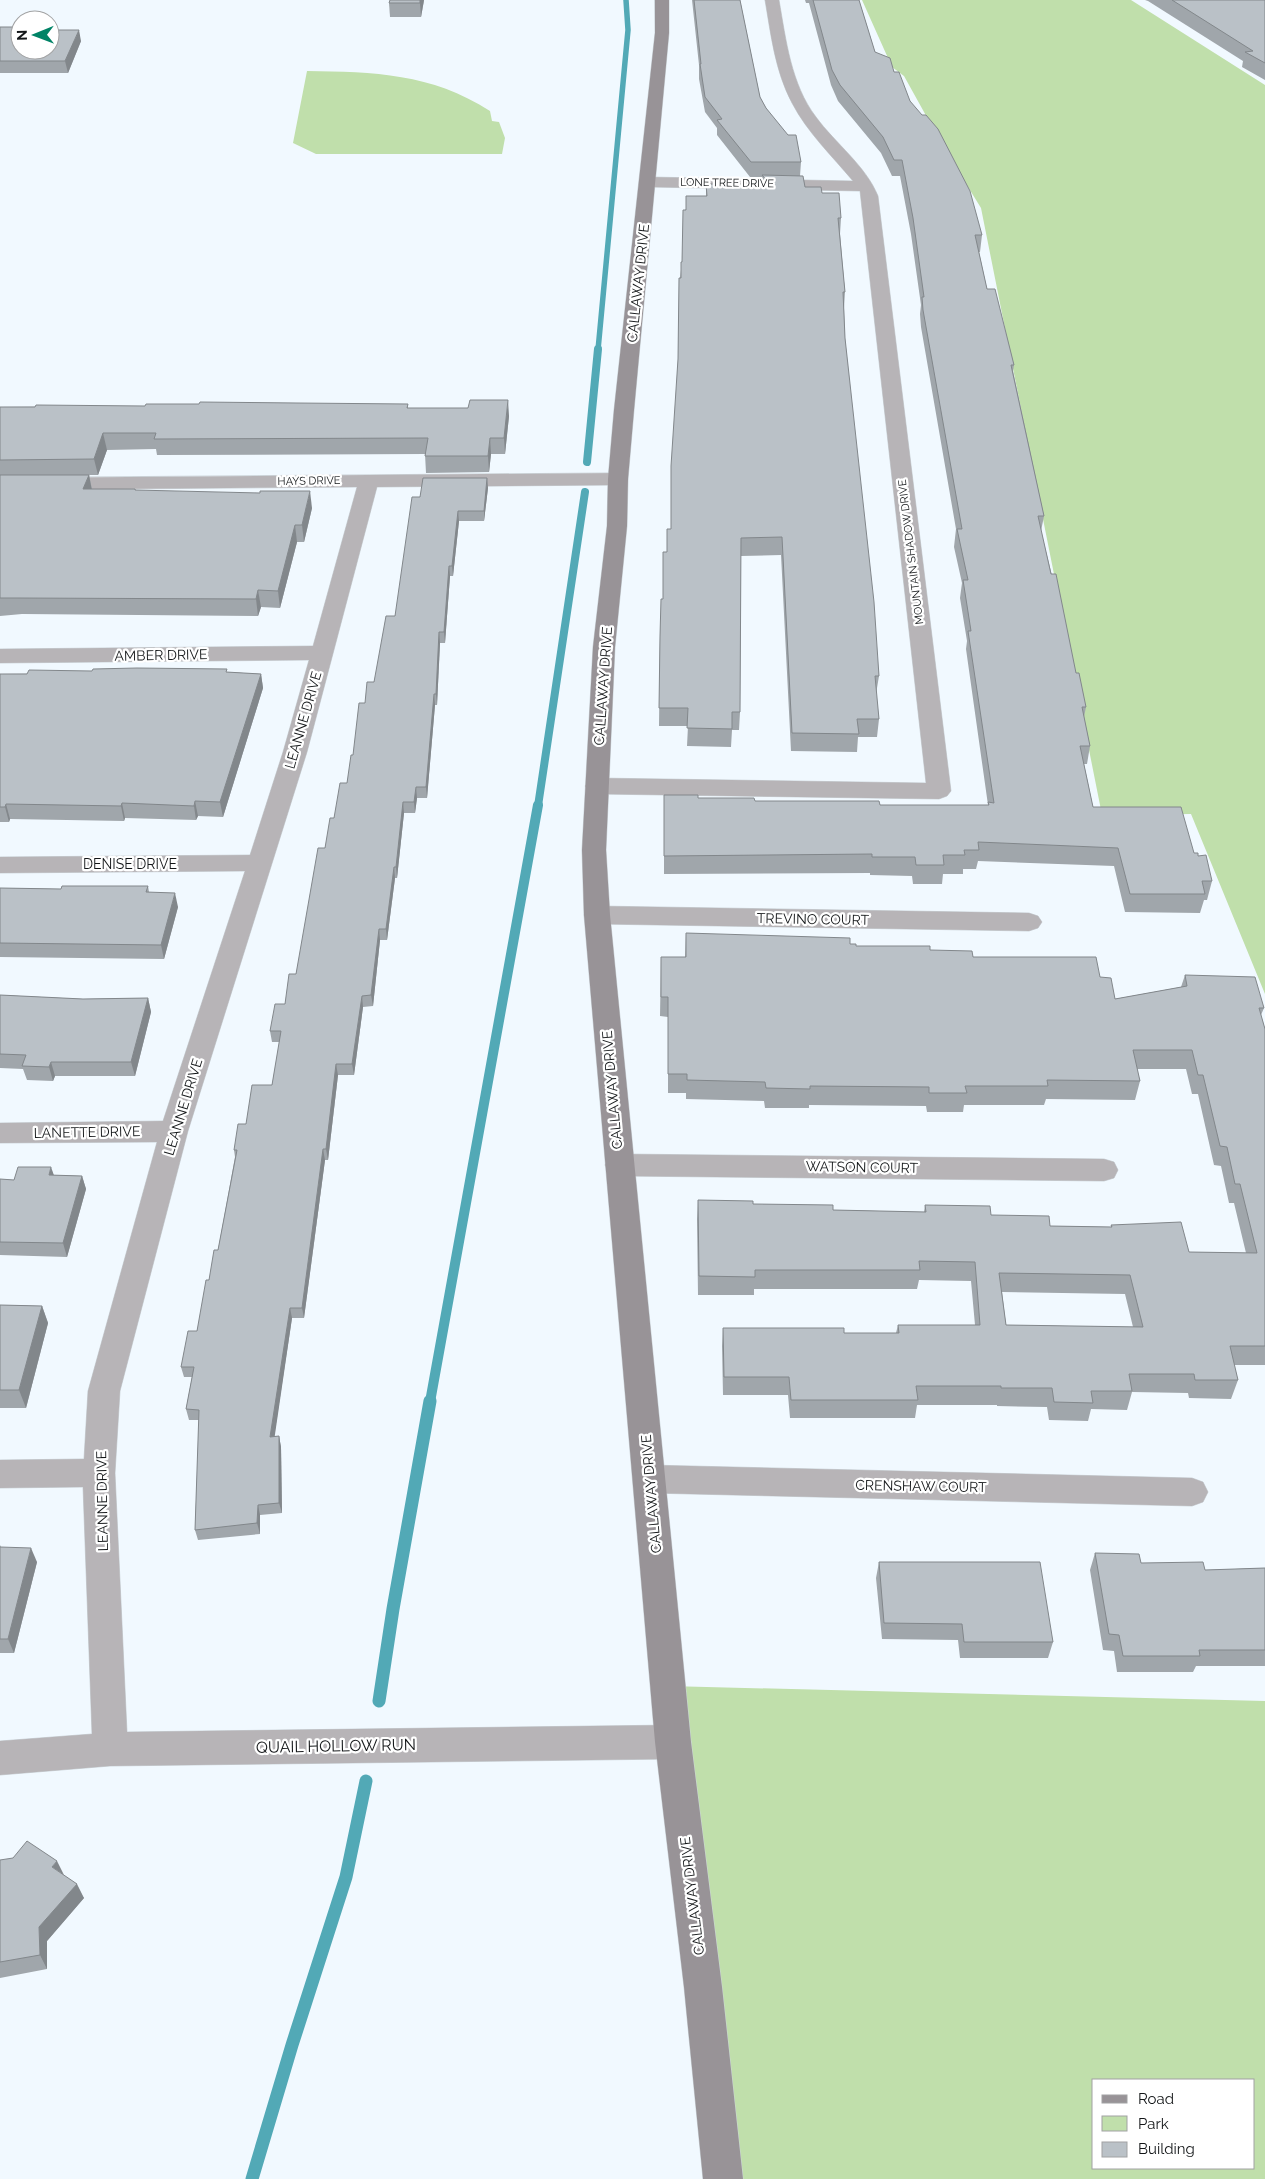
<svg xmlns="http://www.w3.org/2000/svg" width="1265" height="2179" font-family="Raleway,sans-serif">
  <rect width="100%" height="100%" fill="#f1f9ff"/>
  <g fill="#c0dfab" fill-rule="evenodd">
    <polygon points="862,0 1131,0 1265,85 1265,994 1191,814 1102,815 981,208 944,148 904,76 892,67"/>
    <path d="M307,71C374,72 431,73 490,111L492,121L499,122L505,138L502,154H316L293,143Z"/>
    <path d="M668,1686L1265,1701V2179H723ZM1094,2080H1254V2168H1094Z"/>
  </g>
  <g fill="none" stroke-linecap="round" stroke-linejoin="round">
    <polyline stroke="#52a9b6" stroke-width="5.5" points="598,350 628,30 626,0"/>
    <g stroke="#52a9b6" stroke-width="8">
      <polyline points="587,462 598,349"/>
      <polyline points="538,806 585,492"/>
    </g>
    <polyline stroke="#52a9b6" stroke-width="10" points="430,1402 538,805"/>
    <g stroke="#52a9b6" stroke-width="13">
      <polyline points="379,1701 393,1609 430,1401"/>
      <polyline points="252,2179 292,2045 346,1877 366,1781"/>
    </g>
    <defs>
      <g id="street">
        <path d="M765,0H779C786,40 791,84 816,117C835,143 866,166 878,196L951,791L947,796L939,799L597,794L589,791L585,786L589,781L597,778L926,783L860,191L649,187L643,185L641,182L643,179L649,177L853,181C832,156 807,132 792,103C775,71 771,35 765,0Z"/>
        <polygon points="618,473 625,475 628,479 625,483 618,485 377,487 307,752 188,1131 120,1391 115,1473 127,1732 673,1725 686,1730 691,1742 686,1754 673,1759 110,1766 0,1775 0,1741 92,1734 83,1487 0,1488 0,1460 84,1459 88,1391 157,1142 0,1143 0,1123 163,1121 245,871 0,873 0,857 250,855 283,752 309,660 0,663 0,649 313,646 357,487 0,490 0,478"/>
        <polygon points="597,906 1029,913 1038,916 1042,922 1038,928 1029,931 597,924 588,921 584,915 588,909"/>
        <polygon points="619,1154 1104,1159 1114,1162 1118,1170 1114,1178 1104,1181 619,1176 609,1173 605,1165 609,1157"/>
        <polygon points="649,1465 1192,1478 1203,1482 1208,1492 1203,1502 1192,1506 649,1493 638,1489 633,1479 638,1469"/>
      </g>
      <polygon id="secondary" points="655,0 669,0 669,33 634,410 628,479 627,526 615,647 606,850 610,915 691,1742 722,1987 743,2179 703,2179 684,1987 655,1742 584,915 582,850 593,647 607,526 608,479 614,410 655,33"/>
    </defs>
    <use href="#street" stroke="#cdd5da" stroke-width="1"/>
    <use href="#secondary" stroke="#cdd5da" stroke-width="1"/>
    <use href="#street" fill="#b7b4b7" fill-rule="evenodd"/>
    <use href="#secondary" fill="#989397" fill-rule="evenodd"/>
  </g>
  <g fill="#a0a6ab" fill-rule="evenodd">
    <polygon points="424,0 421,17 390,17 389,3"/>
    <polygon points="692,0 740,0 760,97 766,108 801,162 800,176 805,187 822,193 841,218 840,234 845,292 844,308 845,338 879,676 876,694 879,719 877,737 858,737 857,752 791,751 781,555 741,556 740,712 739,730 732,730 731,747 687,746 688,726 659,726 660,636 663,599 663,552 667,552 671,529 678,361 680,278 682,262 685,210 706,196 706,184 762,184 762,177 750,177 717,135 717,128 705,112 699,79 699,65"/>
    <polygon points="805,0 859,0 875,52 894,72 982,235 980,252 979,252 987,289 1014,365 1013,371 1044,516 1041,531 1076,673 1086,707 1084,717 1090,746 1087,764 1084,764 1093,807 1194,853 1198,856 1212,881 1207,900 1204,900 1200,913 1125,912 1114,866 978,861 976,869 963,869 963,874 943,874 942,884 913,884 912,876 870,875 870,873 664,874 664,795 698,798 755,801 880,805 988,805 966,649 967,641 960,598 962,583 954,547 956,529 921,327 920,314 921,305 911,234 900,176 892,176 881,153 838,101 831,85 809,3 806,3"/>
    <polygon points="1145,0 1265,0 1265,80 1242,67 1243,61 1148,1"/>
    <polygon points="0,27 81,41 68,73 0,73"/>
    <polygon points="199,404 408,404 408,408 509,416 505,454 491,454 489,472 426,473 425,454 157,455 156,449 107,450 98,475 89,475 92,489 135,489 136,490 312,508 304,542 297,542 280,608 261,607 258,616 22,614 0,616 0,407 145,406"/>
    <polygon points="487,478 488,488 484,521 459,521 453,576 450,576 445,643 440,643 437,705 435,705 427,798 417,798 415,813 404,813 397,878 395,878 387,940 380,940 373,1006 363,1007 354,1075 338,1075 328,1160 325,1160 304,1318 292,1318 274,1437 279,1436 281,1447 282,1513 260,1515 260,1534 198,1540 195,1530 199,1420 189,1420 186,1409 192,1377 184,1377 181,1367 197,1331 209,1280 218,1250 235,1157 234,1150 246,1124 272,1085 280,1042 272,1042 270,1031 285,1004 296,974 325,848 334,818 347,783 365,703 374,682 395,616 420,497"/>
    <polygon points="228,672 261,674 263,688 223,817 198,816 196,820 125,818 124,821 10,819 9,822 0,822 0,674"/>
    <polygon points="148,886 149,892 178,907 164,959 0,957 0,888 61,889"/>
    <path d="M686,933L850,944L856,946L930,950L1100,977L1115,999L1181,987L1185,975L1264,1008L1261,1015L1265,1029V1365H1234L1238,1380L1231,1399L1189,1398L1188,1393L1132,1392L1127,1410L1091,1409L1088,1421L1049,1420L1047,1407L997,1406V1405H917L915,1418H790L788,1395H723L722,1346L723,1328L844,1333H896L898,1325H975L971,1281L919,1280L917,1289H754V1295H698L697,1219L698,1200L833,1210L924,1212L925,1205L991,1215L1050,1226L1111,1227V1225L1189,1252L1246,1253L1234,1203H1229L1221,1166L1214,1165L1198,1094H1192L1186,1069H1137L1140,1081L1135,1100L1046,1099L1044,1105H964L963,1112H927L926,1106L809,1105V1108H765L764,1101L686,1099V1093H668V1017L660,1016L661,957H685ZM1002,1292L1125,1294L1133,1327L1006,1325Z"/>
    <polygon points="0,995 83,999 148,998 151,1012 135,1076 55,1076 53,1081 27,1080 23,1069 0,1068"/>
    <polygon points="54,1175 82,1176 86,1189 67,1257 0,1255 0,1179 14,1180"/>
    <polygon points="0,1305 42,1306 48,1323 26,1408 0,1408"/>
    <polygon points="0,1545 1,1547 37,1562 14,1653 0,1653"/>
    <polygon points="1095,1553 1141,1563 1205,1570 1265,1568 1265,1666 1196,1666 1193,1672 1117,1672 1114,1651 1103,1650 1090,1570"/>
    <polygon points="879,1562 1053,1642 1048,1658 960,1658 958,1640 882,1639 876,1578"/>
    <polygon points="0,1860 64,1875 84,1898 47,1941 47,1969 0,1978"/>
  </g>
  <g fill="#82878b">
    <polygon points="420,0 424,0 421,17 420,3"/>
    <polygon points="79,30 81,41 68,73 65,61"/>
    <polygon points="508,400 509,416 505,454 504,438"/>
    <polygon points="103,433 107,450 98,475 94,459"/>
    <polygon points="490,438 491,454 489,472 488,456"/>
    <polygon points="89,475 92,491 83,489"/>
    <polygon points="487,478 488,488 484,521 484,511"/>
    <polygon points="310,491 312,508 304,542 302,525"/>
    <polygon points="458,511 459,521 453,576 452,566"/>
    <polygon points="295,525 297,542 280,608 278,591"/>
    <polygon points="449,566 450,576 445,643 444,632"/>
    <polygon points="258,590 261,607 258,616 256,599"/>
    <polygon points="439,632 440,643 437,705 436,694"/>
    <polygon points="261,674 263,688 223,817 220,802"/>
    <polygon points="434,694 435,705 427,798 426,787"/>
    <polygon points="416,787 417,798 415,813 414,802"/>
    <polygon points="195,801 198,816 196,820 194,806"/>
    <polygon points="403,802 404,813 397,878 396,867"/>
    <polygon points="122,803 125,818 124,821 121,806"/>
    <polygon points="6,804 10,819 9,822 5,807"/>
    <polygon points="394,867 395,878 387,940 386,929"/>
    <polygon points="175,893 178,907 164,959 161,945"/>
    <polygon points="379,929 380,940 373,1006 371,995"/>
    <polygon points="362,996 363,1007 354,1075 352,1064"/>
    <polygon points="148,998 151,1012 135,1076 131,1062"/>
    <polygon points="51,1062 55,1076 53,1081 49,1067"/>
    <polygon points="336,1064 338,1075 328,1160 326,1149"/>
    <polygon points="323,1149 325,1160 304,1318 302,1308"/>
    <polygon points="51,1167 56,1181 49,1175"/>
    <polygon points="82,1176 86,1189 67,1257 63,1243"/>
    <polygon points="42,1306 48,1323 26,1408 19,1390"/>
    <polygon points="290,1308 292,1318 273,1448 270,1437"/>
    <polygon points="279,1436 281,1447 282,1513 279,1503"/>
    <polygon points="258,1505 260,1515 260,1534 257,1523"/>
    <polygon points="31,1548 37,1562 14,1653 8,1639"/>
    <polygon points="57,1861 64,1875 52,1867"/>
    <polygon points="77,1884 84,1898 47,1941 47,1969 40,1955 39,1927"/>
  </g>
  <g fill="#bac1c7" stroke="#82878b" fill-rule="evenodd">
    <polygon points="390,0 420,0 420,3 389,3"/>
    <polygon points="694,0 740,0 760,97 766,108 788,135 796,135 801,162 751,162 717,120 722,119 705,97 700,64 701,64"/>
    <polygon points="813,0 859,0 875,52 890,58 894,72 899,72 910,101 922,115 926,115 938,129 970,191 982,235 975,235 987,289 995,289 1014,365 1011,365 1044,516 1038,516 1051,574 1056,574 1076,673 1079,673 1086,707 1082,707 1090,746 1080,746 1093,807 1181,807 1194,853 1198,853 1198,856 1206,855 1212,881 1202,881 1205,894 1130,894 1118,848 978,842 979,850 964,850 965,855 943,855 944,865 916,865 915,857 872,857 872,854 664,856 664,795 698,795 698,798 754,798 755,801 879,801 880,805 989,805 988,802 994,803 968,631 971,631 963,580 968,580 957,529 962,529 923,310 922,297 924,297 913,218 902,160 894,160 883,137 840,85 832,70"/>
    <polygon points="1172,0 1265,0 1265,63 1245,52 1253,51"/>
    <polygon points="0,27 20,27 20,50 50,50 50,30 79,30 65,61 0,61"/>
    <polygon points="762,175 803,176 805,187 821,187 822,193 839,193 841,218 838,218 845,292 843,292 845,338 874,602 879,676 875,676 879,719 857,719 859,734 792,733 782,537 741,538 740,712 732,712 732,729 687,728 688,708 659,708 660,636 661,599 663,599 663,552 667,552 667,529 671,529 671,466 678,359 679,278 681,278 681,262 682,262 683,210 686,210 686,196 707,196 706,184 770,184"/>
    <polygon points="470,400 508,400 504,438 490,438 488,456 425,456 428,438 154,439 156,433 103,433 94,459 0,460 0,407 35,407 36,405 145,406 146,404 199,404 200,402 297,403 408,404 407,408 468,408"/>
    <polygon points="0,475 89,475 83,489 135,489 135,490 260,493 260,491 310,491 302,525 295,525 278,591 258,590 256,599 17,598 0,598"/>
    <polygon points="423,478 487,478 484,511 458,511 452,566 449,566 444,632 439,632 436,694 434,694 426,787 416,787 414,802 403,802 396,867 394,867 386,929 379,929 371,995 362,996 352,1064 336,1064 326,1149 323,1149 302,1308 290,1308 270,1437 279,1436 279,1503 258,1505 257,1523 195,1530 199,1410 186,1409 194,1367 181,1367 188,1331 197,1331 206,1280 209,1280 214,1250 218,1250 237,1150 234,1150 238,1124 246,1124 252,1085 272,1085 281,1031 270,1031 275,1004 285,1004 289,974 296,974 318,848 325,848 330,818 334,818 340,783 347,783 351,755 353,755 359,703 365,703 367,682 374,682 386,616 395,616 412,497 420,497"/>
    <polygon points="137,668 227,669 226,672 261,674 220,802 195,801 194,806 122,803 121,806 6,804 5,807 0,807 0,674 27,674 29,670 92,671 93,669"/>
    <polygon points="62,886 148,886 146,892 175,893 161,945 0,943 0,888 61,889"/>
    <path d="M686,933L850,938V944H856V946H930V950L972,951L973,957H1096L1100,977L1111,978L1115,999L1187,986L1185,975L1255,977L1264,1008H1259L1265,1029V1346H1230L1238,1380H1195L1194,1374H1129L1132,1391H1091L1093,1403L1054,1402L1052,1388H1001V1386H916L918,1400H791L789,1377H724L723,1328H844V1333H899L898,1325H980L975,1262L919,1261L920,1270H755V1277L699,1276L698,1200L753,1201V1204L833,1205V1210L926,1212L925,1205L990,1206L991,1215L1049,1216L1050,1226L1112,1227L1111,1225L1181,1222L1189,1252L1257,1253L1240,1184H1235L1227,1147L1220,1146L1203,1075H1198L1192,1050H1133L1140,1081L1047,1080L1048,1086H965L967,1093H929V1087L810,1086V1089L766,1088L765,1082L687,1080V1074H668V997H661V957H686ZM999,1273L1130,1275L1143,1327L1006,1325Z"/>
    <polygon points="0,995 83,999 148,998 131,1062 51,1062 49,1067 22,1066 26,1055 0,1054"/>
    <polygon points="18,1167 51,1167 49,1175 82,1176 63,1243 0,1242 0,1179 14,1180"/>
    <polygon points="0,1305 42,1306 19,1390 0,1390"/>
    <polygon points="0,1547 31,1548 8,1639 0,1639"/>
    <polygon points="1095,1553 1139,1554 1141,1563 1203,1562 1205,1570 1265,1568 1265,1650 1199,1650 1200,1656 1123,1656 1119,1635 1109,1634"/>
    <polygon points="879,1562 1040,1562 1053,1642 964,1642 962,1624 884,1623"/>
    <polygon points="27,1841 57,1861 52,1867 77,1884 39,1927 40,1955 0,1962 0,1860 13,1858"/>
  </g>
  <g text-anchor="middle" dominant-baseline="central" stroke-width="4.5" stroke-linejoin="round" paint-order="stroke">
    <g font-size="11" fill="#131618" stroke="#fff">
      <text transform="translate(727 183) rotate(1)">LONE TREE DRIVE</text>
      <text transform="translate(309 481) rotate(-1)">HAYS DRIVE</text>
      <text transform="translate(911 552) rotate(-97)">MOUNTAIN SHADOW DRIVE</text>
    </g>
    <g font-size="14" fill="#131618" stroke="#fff">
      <text transform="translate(638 283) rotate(-84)">CALLAWAY DRIVE</text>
      <text transform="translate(161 655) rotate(-1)">AMBER DRIVE</text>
      <text transform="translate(603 686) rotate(-86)">CALLAWAY DRIVE</text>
      <text transform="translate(303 720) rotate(-74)">LEANNE DRIVE</text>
      <text x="130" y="864">DENISE DRIVE</text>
      <text transform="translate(813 919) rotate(1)">TREVINO COURT</text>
      <text transform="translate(612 1090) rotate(-95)">CALLAWAY DRIVE</text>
      <text transform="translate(183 1107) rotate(-73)">LEANNE DRIVE</text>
      <text transform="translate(87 1132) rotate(-1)">LANETTE DRIVE</text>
      <text transform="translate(862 1167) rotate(1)">WATSON COURT</text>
      <text transform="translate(921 1486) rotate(1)">CRENSHAW COURT</text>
      <text transform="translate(651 1494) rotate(-95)">CALLAWAY DRIVE</text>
      <text transform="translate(102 1501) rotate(-91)">LEANNE DRIVE</text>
      <text transform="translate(692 1896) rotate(-97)">CALLAWAY DRIVE</text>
    </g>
    <g font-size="16" fill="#131618" stroke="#fff">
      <text transform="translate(336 1746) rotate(-1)">QUAIL HOLLOW RUN</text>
    </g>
  </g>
  <rect x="1092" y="2079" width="162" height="90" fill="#ffffff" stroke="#a1a2a3"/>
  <rect x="1102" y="2095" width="25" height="8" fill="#989397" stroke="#a1a2a3"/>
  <text x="1138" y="2104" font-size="15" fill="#131618">Road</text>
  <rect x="1102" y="2116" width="25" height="15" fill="#c0dfab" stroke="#a1a2a3"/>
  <text x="1138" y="2129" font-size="15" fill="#131618">Park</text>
  <rect x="1102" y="2142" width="25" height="15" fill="#bac1c7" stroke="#a1a2a3"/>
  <text x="1138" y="2154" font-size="15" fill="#131618">Building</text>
  <g transform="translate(35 35) rotate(269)"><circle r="24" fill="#ffffff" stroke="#a1a2a3"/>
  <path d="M0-4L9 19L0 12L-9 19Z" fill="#008366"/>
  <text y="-8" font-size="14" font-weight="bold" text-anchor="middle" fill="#131618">N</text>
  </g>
</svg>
